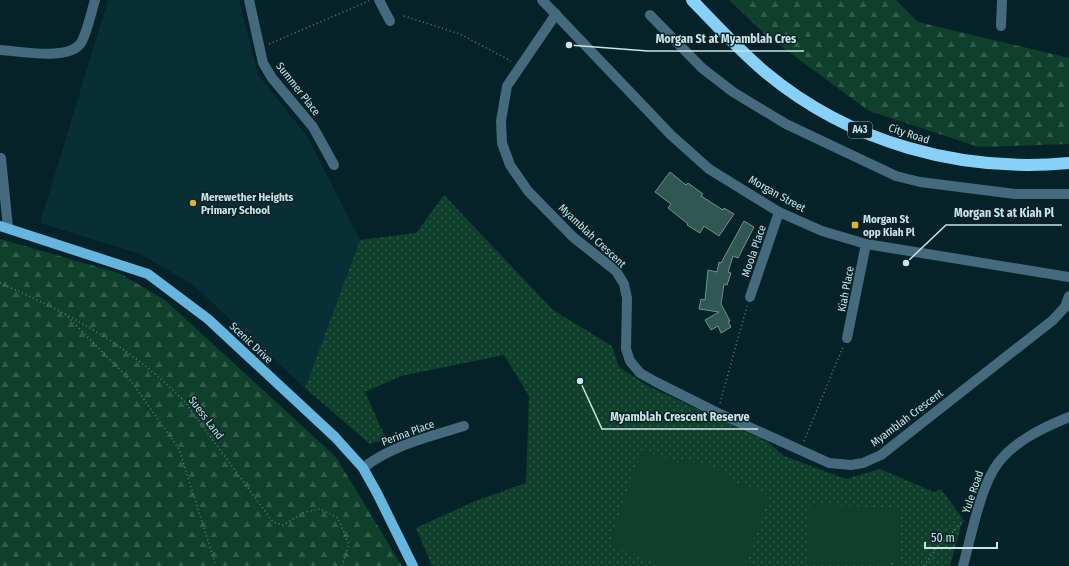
<svg xmlns="http://www.w3.org/2000/svg" width="1069" height="566" font-family="'Fira Sans Condensed',sans-serif">
  <defs>
    <pattern id="grass-dots" width="8" height="8" patternUnits="userSpaceOnUse"><rect width="8" height="8" fill="#0f402b"/><path d="M2 2h.1M6 6h.1" fill="none" stroke="#315b4a" stroke-width="1.8" stroke-linecap="round"/></pattern>
    <pattern id="forest-firs" width="22" height="20" patternUnits="userSpaceOnUse"><rect width="22" height="20" fill="#0f402b"/><path d="M5 1l3.5 6h-7zM16 11l3.5 6h-7z" fill="#315b4a"/></pattern>
  </defs>
  <rect width="100%" height="100%" fill="#042227"/>
  <polygon fill="#082f35" points="108,0 239,0 258,75 307,136 360,240 305,388 192,284 140,254 40,223"/>
  <polygon fill="url(#grass-dots)" points="444,195 553,310 612,346 619,367 648,386 768,442 784,456 846,479 880,469 934,492 941,489 963,519 950,566 432,566 416,528 475,501 526,483 529,396 504,355 401,376 365,392 386,439 370,444 305,388 360,240 416,233"/>
  <g fill="url(#forest-firs)">
    <polygon points="729,0 896,0 918,22 1069,58 1069,144 979,147 869,111 767,36"/>
    <polygon points="0,239 119,273 165,300 336,457 402,566 0,566"/>
  </g>
  <g fill="#0f402b">
    <polygon points="642,450 678,462 689,461 707,464 723,472 733,482 769,495 745,566 661,566 653,561 609,545"/>
    <polygon points="810,505 900,508 899,566 808,563"/>
  </g>
  <g fill="#305752" stroke="#6c958f">
    <polygon points="670,172 686,185 688,183 703,194 701,196 723,210 724,208 734,214 719,236 704,226 700,233 687,225 688,224 668,208 671,204 655,192"/>
    <polygon points="744,221 754,227 738,258 733,256 728,272 731,273 727,285 724,284 721,304 730,321 728,322 731,327 721,333 718,326 711,330 705,320 719,312 699,309 701,299 705,300 708,270 717,272 719,262 721,263"/>
  </g>
  <g fill="none" stroke-linecap="round" stroke-linejoin="round">
    <g stroke="#617b7f" stroke-width="1.5" stroke-dasharray="1 3" stroke-linecap="butt">
      <polyline points="404,16 460,34 511,61"/>
      <polyline points="269,44 369,1"/>
      <path d="M0,283C70,314 129,345 184,401L273,522L283,525L305,512L320,509L338,518L349,545L342,566"/>
      <polyline points="65,314 131,381 179,449 216,566"/>
      <polyline points="720,403 747,306"/>
      <polyline points="804,441 843,347"/>
      <polyline points="892,563 892,566"/>
      <polyline points="924,566 938,546 964,521"/>
    </g>
    <g stroke="#45697d" stroke-width="10">
      <polyline points="249,0 263,63 272,78 313,127 334,165"/>
      <polyline points="379,0 390,21"/>
      <polyline points="542,0 671,135 709,169 779,212 822,231 866,244 1069,277"/>
      <polyline points="556,14 507,86 501,121 502,143 510,165 528,191 573,237 616,271 624,284 627,298 626,349 630,361 640,373 656,382 718,413 829,463 851,465 863,463 881,455 1053,320 1065,307 1069,296"/>
      <polyline points="650,15 702,68 733,92 786,124 896,176 920,182 1015,194 1069,194"/>
      <polyline points="1001,26 1002,0"/>
      <path d="M0,50C20,51 72,62 82,41C88,29 91,13 95,0"/>
      <polyline points="1,158 8,228"/>
      <polyline points="750,297 779,212"/>
      <polyline points="847,338 866,244"/>
      <path d="M363,468C392,445 429,437 464,426"/>
      <path d="M963,566C971,537 979,494 994,469C1010,443 1042,428 1069,417"/>
    </g>
    <polyline stroke="#66b5de" stroke-width="10" points="0,226 148,274 208,319 335,437 363,468 377,493 413,566"/>
    <path stroke="#87d1f9" stroke-width="12" d="M692,0C716,25 739,50 765,72C850,143 961,173 1069,163"/>
  </g>
  <g fill="#dfb034" stroke="#042227" stroke-width="1.5">
    <circle cx="193" cy="203" r="4"/>
    <rect x="851" y="221" width="8" height="8" rx="2"/>
  </g>
  <g text-anchor="middle" dominant-baseline="central" stroke-width="3" stroke-linejoin="round" paint-order="stroke">
    <rect fill="#042227" stroke="#91a9ad" stroke-width="1" x="848" y="122" width="24" height="16" rx="3"/>
    <g font-size="10" font-weight="bold" fill="#cee3e6">
      <text x="860" y="130">A43</text>
    </g>
    <g font-size="11" fill="#cee3e6" stroke="#042227">
      <text transform="translate(298 89) rotate(52)">Summer Place</text>
      <text transform="translate(909 134) rotate(18)">City Road</text>
      <text transform="translate(777 194) rotate(29)">Morgan Street</text>
      <text transform="translate(592 236) rotate(43)">Myamblah Crescent</text>
      <text transform="translate(754 251) rotate(-71)">Moola Place</text>
      <text transform="translate(846 289) rotate(-79)">Kiah Place</text>
      <text transform="translate(251 343) rotate(43)">Scenic Drive</text>
      <text transform="translate(206 418) rotate(53)">Suess Land</text>
      <text transform="translate(907 418) rotate(-37)">Myamblah Crescent</text>
      <text transform="translate(408 433) rotate(-20)">Perina Place</text>
      <text transform="translate(973 492) rotate(-71)">Yule Road</text>
    </g>
    <g font-size="11" font-weight="bold" fill="#cee3e6" stroke="#042227" text-anchor="start">
      <text x="201" y="197">Merewether Heights<tspan x="201" dy="13">Primary School</tspan></text>
      <text x="863" y="219">Morgan St<tspan x="863" dy="13">opp Kiah Pl</tspan></text>
    </g>
  </g>
  <path fill="none" stroke="#cee3e6" stroke-width="1.5" d="M569 45L648 51H804M906 263L946 225H1062M580 381L602 429H758"/>
  <g fill="#cee3e6" stroke="#042227" stroke-width="1.5">
    <circle cx="569" cy="45" r="4"/>
    <circle cx="906" cy="263" r="4"/>
    <circle cx="580" cy="381" r="4"/>
  </g>
  <g font-size="12" text-anchor="middle" font-weight="bold" fill="#cee3e6" stroke="#042227" stroke-width="3" stroke-linejoin="round" paint-order="stroke">
    <text x="726" y="43">Morgan St at Myamblah Cres</text>
    <text x="1004" y="217">Morgan St at Kiah Pl</text>
    <text x="680" y="421">Myamblah Crescent Reserve</text>
  </g>
  <path d="M925 542v6h72v-6" fill="none" stroke="#cee3e6" stroke-width="2"/>
  <text x="931" y="542" font-size="12" fill="#cee3e6" stroke="#042227" stroke-width="3" paint-order="stroke">50 m</text>
</svg>
